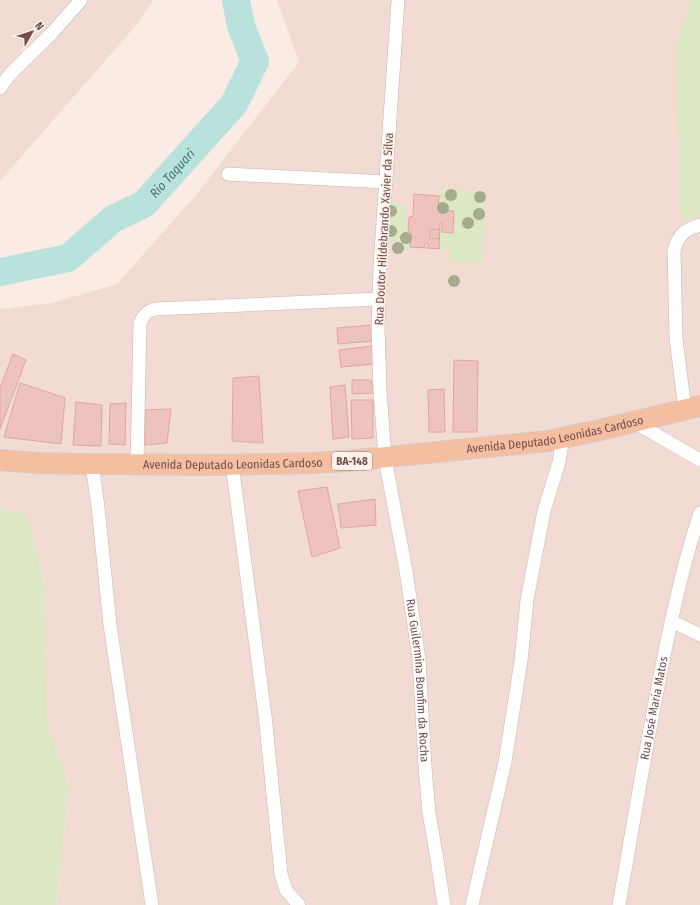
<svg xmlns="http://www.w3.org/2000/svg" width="700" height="905" font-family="'Fira Sans Condensed',sans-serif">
  <rect width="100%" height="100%" fill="#faebe4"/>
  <g fill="#f2dbd3">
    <polygon points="0,0 153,0 138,23 0,181"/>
    <polygon points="277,0 700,0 700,905 56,905 69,787 47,724 44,584 27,515 0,509 0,309 52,303 117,284 196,195 299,62"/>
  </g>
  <g fill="#dce7c4">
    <polygon points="691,0 700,0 700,216 681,222 676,47"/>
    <polygon points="440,188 487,192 482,263 448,261 449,249 439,249 440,223 442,223 442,232 453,233 454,211 438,210"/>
    <path d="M385,198C390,200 395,201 400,205C411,214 410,232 398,240C393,243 388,243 382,244Z"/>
    <polygon points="408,231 411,233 410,251 391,250"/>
    <polygon points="0,509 27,514 44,584 47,724 69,787 56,905 0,905"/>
  </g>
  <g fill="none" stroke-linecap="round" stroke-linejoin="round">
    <path stroke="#bae2dd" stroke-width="28" id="s1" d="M0,272L68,258L113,219L144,204L234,104L255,61L241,26L236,0"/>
  </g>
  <g fill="#eec3be" stroke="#dfa69f">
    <polygon points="414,194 439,196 438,210 454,211 453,233 442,232 442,223 440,223 439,249 427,248 429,244 427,243 424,245 426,248 410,247 411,233 408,231 409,217 413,216"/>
    <polygon points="430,229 440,230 439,239 430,238"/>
    <polygon points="372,325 372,341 338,344 337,328"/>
    <polygon points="372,346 374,364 341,367 339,350"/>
    <polygon points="13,354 26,360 0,429 0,388"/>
    <polygon points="454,360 478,361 477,432 453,432"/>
    <polygon points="259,376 263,443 232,441 233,378"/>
    <polygon points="352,380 371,380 374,393 352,394"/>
    <polygon points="20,383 65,398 61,444 4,437"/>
    <polygon points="345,385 349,437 333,439 330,387"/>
    <polygon points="444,389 445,432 429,432 428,390"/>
    <polygon points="351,400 373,400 373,438 352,439"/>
    <polygon points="76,402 102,405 101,446 73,445"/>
    <polygon points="126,403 125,445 109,444 110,404"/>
    <polygon points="171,409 167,443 145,445 145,410"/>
    <polygon points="327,487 340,548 312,557 298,491"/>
    <polygon points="375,499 376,525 341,528 338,504"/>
  </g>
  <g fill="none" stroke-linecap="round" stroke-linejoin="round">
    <defs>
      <g id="street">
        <path id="s2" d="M398,0L380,266L378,327L380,391L385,458L406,571L419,659L425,767L429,813L437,859L444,905"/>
        <polyline points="0,88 10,74 51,34 81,0"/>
        <polyline points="228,174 386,182"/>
        <path d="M685,409L676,339L674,250C679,234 684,230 700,225"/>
        <polyline points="634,422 700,460"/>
        <polyline points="92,464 98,507 110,625 152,905"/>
        <path d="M137,464L140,323C143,315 147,311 155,309L379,299"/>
        <polyline points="232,464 265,715 281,874 286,890 299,905"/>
        <polyline points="671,621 700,635"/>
        <polyline points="472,905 505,762 521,661 527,600 544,511 559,462 563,438"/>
        <path id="s3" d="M619,905C633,825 646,746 662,666C672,615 683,563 700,513"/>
      </g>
      <g id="primary">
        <path id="s4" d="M0,460L37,463L92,464L218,465L312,463L347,461L548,441L600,430L700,406"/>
      </g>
    </defs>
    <use href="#street" stroke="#cdb3ae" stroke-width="14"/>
    <use href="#primary" stroke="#d4cac9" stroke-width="22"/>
    <use href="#street" stroke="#fff" stroke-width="13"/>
    <use href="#primary" stroke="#f5bea1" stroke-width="20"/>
  </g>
  <g fill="#a6ab8c">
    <circle cx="451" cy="195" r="6"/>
    <circle cx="480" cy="197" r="6"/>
    <circle cx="443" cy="208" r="6"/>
    <circle cx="391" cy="211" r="6"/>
    <circle cx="479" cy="214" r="6"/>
    <circle cx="468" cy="223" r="6"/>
    <circle cx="391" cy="231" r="6"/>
    <circle cx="406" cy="238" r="6"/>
    <circle cx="398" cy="248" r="6"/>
    <circle cx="454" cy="281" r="6"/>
  </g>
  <g text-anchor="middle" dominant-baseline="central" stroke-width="3" stroke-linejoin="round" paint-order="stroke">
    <rect fill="#fef0ea" stroke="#9b7f7b" stroke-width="1" x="332" y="452" width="40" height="18" rx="3"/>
    <g font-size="11" font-weight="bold" fill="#714e4b">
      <text x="352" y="461">BA-148</text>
    </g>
    <g font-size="12" fill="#714e4b" stroke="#fef0ea">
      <text transform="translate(384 229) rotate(-87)">Rua Doutor Hildebrando Xavier da Silva</text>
      <text stroke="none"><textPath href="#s4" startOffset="557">Avenida Deputado Leonidas Cardoso</textPath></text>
      <text stroke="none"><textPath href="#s4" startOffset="233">Avenida Deputado Leonidas Cardoso</textPath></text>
      <text stroke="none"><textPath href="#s2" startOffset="684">Rua Guilermina Bomfim da Rocha</textPath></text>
      <text stroke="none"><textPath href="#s3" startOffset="200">Rua José Maria Matos</textPath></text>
    </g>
    <g font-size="13" font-style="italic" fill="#407670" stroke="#fef0ea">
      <text stroke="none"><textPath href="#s1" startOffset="205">Rio Taquari</textPath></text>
    </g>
  </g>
  <g transform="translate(32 32) rotate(51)" stroke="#fef0ea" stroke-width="3" paint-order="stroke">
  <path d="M0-3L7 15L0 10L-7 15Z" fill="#714e4b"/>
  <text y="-6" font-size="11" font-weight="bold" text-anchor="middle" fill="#714e4b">N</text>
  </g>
</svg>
